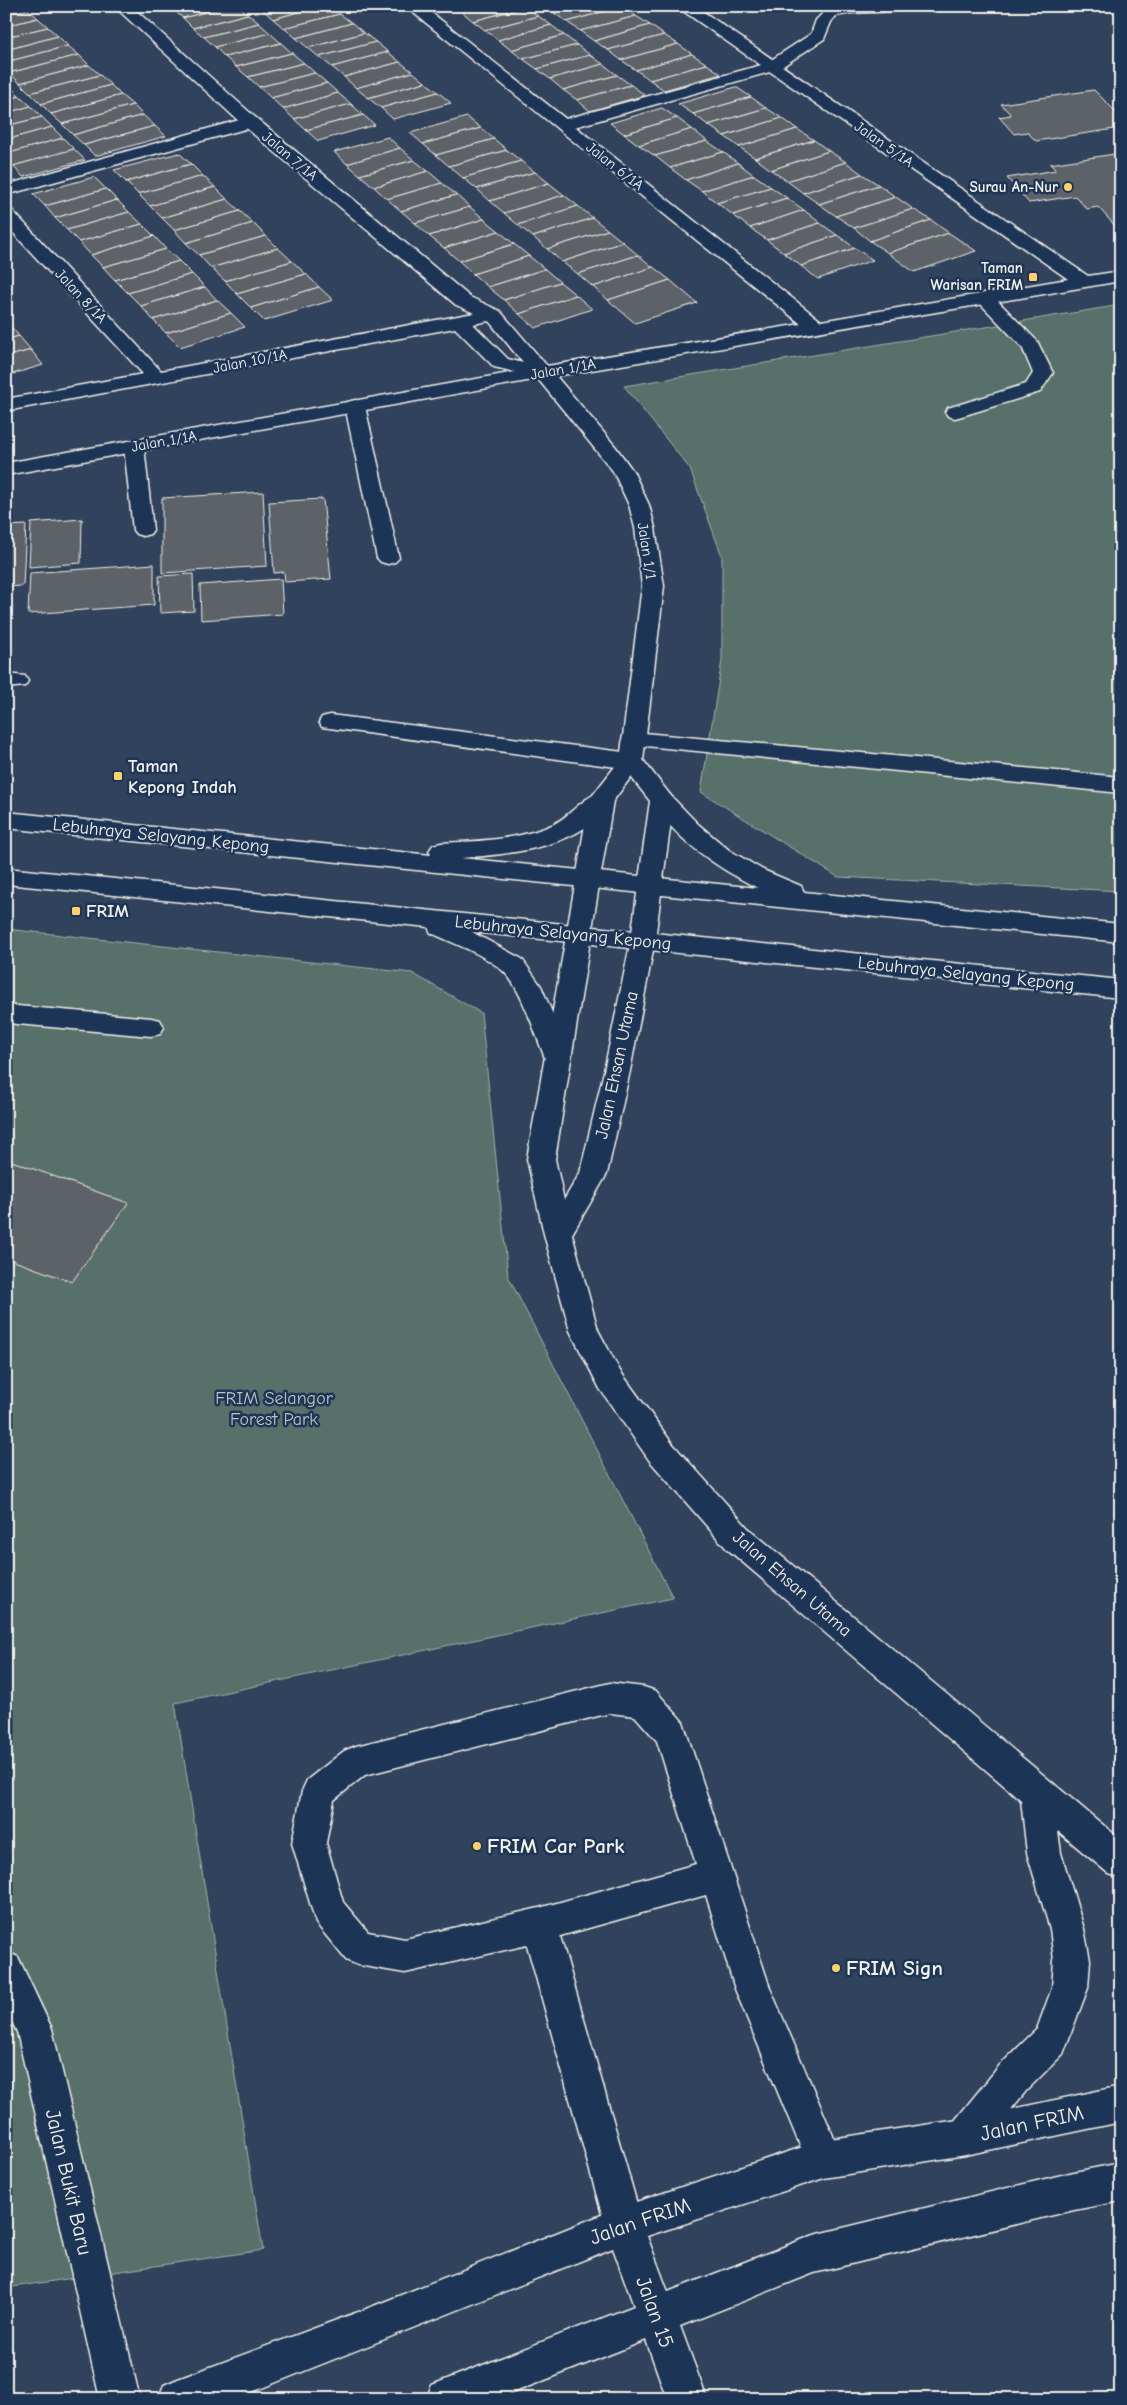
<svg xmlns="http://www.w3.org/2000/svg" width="1127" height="2405" font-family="'Comic Neue',sans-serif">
  <rect width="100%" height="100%" fill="#30425c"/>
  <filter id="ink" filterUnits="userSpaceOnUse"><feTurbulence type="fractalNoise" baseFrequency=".02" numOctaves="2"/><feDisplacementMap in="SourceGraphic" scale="10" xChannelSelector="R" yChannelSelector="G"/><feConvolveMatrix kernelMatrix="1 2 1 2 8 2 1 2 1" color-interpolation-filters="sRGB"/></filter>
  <g filter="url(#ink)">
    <g fill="#596f6b" stroke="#a6b0aa">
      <polygon points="1121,305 1121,891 838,877 701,792 722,660 722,556 690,469 624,386"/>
      <polygon points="6,929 412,973 481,1013 508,1276 673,1598 175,1703 263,2250 6,2288"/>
    </g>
    <g fill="#5c6267" stroke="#f4f1e8">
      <polygon points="182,6 230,6 183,18 172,9"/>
      <polygon points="230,6 239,6 248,14 193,28 183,18"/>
      <polygon points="274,6 321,6 273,19 262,9"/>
      <polygon points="321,6 331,6 340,14 284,28 273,19"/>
      <polygon points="455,6 480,6 461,11"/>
      <polygon points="480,6 525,6 526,7 473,21 461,11"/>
      <polygon points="545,6 577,6 554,13"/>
      <polygon points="577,6 623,6 567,22 554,13"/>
      <polygon points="623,6 636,16 580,31 567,22"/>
      <polygon points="526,7 538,16 485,30 473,21"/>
      <polygon points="28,9 38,18 6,26 6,14"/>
      <polygon points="248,14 259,23 204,37 193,28"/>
      <polygon points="340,14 352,23 296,38 284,28"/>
      <polygon points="538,16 551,25 498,40 485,30"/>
      <polygon points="636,16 650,25 594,41 580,31"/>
      <polygon points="38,18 48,27 6,37 6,26"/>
      <polygon points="259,23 270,33 215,47 204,37"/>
      <polygon points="352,23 364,33 308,48 296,38"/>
      <polygon points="551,25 564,35 511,50 498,40"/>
      <polygon points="650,25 664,35 608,50 594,41"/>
      <polygon points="48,27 58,36 6,50 6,37"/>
      <polygon points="270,33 281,43 225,57 215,47"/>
      <polygon points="364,33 376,42 319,57 308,48"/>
      <polygon points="564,35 577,45 523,59 511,50"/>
      <polygon points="664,35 678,44 621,60 608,50"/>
      <polygon points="58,36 68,46 6,62 6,50"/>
      <polygon points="376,42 388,52 332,67 319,57"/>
      <polygon points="281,43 292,53 236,67 225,57"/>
      <polygon points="678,44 692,54 636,70 621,60"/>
      <polygon points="577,45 590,55 537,69 523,59"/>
      <polygon points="68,46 79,55 9,73 6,70 6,62"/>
      <polygon points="388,52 400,62 344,77 332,67"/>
      <polygon points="292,53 304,63 248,77 236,67"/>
      <polygon points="692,54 707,64 650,80 636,70"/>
      <polygon points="79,55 89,65 20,83 9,73"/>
      <polygon points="590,55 603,64 550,79 537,69"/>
      <polygon points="400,62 413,72 356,88 344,77"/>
      <polygon points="304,63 315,73 259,87 248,77"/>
      <polygon points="603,64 617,75 563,90 550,79"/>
      <polygon points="707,64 721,74 664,90 650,80"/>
      <polygon points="89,65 100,75 30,93 20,83"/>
      <polygon points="413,72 425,82 368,98 356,88"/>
      <polygon points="315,73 327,83 271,98 259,87"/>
      <polygon points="100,75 111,85 41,104 30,93"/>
      <polygon points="617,75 631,85 577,100 563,90"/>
      <polygon points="425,82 438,92 381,108 368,98"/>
      <polygon points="327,83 338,93 283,109 271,98"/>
      <polygon points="111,85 121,95 51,114 41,104"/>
      <polygon points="631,85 645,95 590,111 577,100"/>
      <polygon points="10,86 20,96 6,100 6,87"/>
      <polygon points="736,87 751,97 693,114 678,104"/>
      <polygon points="1094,90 1121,117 1121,128 1036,141 1027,132 1014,134 999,117 1011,115 1001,104"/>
      <polygon points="438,92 451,103 393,119 381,108"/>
      <polygon points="338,93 351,104 294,119 283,109"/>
      <polygon points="121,95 133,105 62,124 51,114"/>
      <polygon points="20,96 31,106 6,113 6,100"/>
      <polygon points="751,97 766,108 708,125 693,114"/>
      <polygon points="351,104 363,115 306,130 294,119"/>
      <polygon points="133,105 143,115 73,135 62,124"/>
      <polygon points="31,106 42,117 6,126 6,113"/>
      <polygon points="662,108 677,118 624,134 610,123"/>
      <polygon points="766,108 782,118 724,136 708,125"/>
      <polygon points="143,115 155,126 84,145 73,135"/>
      <polygon points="363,115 375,125 318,141 306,130"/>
      <polygon points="42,117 52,127 6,140 6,126"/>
      <polygon points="467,117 481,128 423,144 410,133"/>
      <polygon points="677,118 692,129 639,145 624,134"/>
      <polygon points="782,118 797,129 739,147 724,136"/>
      <polygon points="155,126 166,136 95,156 84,145"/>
      <polygon points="52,127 63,138 6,154 6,140"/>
      <polygon points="481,128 494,139 436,155 423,144"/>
      <polygon points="692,129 707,141 655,156 639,145"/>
      <polygon points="797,129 814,140 755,158 739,147"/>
      <polygon points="388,137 400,148 347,164 334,152"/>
      <polygon points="63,138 74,149 13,166 6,159 6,154"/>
      <polygon points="494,139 507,150 449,166 436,155"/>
      <polygon points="814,140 829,151 771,170 755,158"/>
      <polygon points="707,141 723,152 670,168 655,156"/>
      <polygon points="400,148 414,160 360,175 347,164"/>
      <polygon points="74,149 85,160 23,177 13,166"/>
      <polygon points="507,150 521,161 463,178 449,166"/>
      <polygon points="829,151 846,162 787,181 771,170"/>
      <polygon points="723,152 738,163 686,180 670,168"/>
      <polygon points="179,153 191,164 126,182 114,170"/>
      <polygon points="1121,153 1121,228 1117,228 1098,207 1087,209 1075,196 1029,203 1007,178 1056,170 1050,164"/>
      <polygon points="414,160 428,171 374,187 360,175"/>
      <polygon points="521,161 535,172 477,189 463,178"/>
      <polygon points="846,162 862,174 803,193 787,181"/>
      <polygon points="738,163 754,175 702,191 686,180"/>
      <polygon points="191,164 203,176 138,194 126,182"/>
      <polygon points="428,171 442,183 387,199 374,187"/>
      <polygon points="535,172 549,183 490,201 477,189"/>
      <polygon points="862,174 879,185 819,204 803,193"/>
      <polygon points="754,175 771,187 717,203 702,191"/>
      <polygon points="203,176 215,187 150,206 138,194"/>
      <polygon points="94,177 106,189 45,206 33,194"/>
      <polygon points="442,183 456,195 401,211 387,199"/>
      <polygon points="549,183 564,195 504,213 490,201"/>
      <polygon points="879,185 896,197 836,216 819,204"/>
      <polygon points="215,187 227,199 162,218 150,206"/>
      <polygon points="771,187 787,198 733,215 717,203"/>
      <polygon points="106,189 117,200 55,218 45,206"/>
      <polygon points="456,195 470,207 415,223 401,211"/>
      <polygon points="564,195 578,206 518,225 504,213"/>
      <polygon points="896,197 913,209 854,228 836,216"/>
      <polygon points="787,198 804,210 750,228 733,215"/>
      <polygon points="227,199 240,211 174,230 162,218"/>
      <polygon points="117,200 129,212 67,230 55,218"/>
      <polygon points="578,206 593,218 533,237 518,225"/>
      <polygon points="470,207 484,219 429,236 415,223"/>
      <polygon points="913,209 931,220 870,241 854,228"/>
      <polygon points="804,210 820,223 767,240 750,228"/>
      <polygon points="240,211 253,223 186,243 174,230"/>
      <polygon points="129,212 142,224 79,242 67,230"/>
      <polygon points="593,218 608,230 547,249 533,237"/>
      <polygon points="484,219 499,231 444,248 429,236"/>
      <polygon points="931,220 949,233 888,253 870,241"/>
      <polygon points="253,223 266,236 199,255 186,243"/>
      <polygon points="820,223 837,235 784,253 767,240"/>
      <polygon points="142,224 154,236 91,255 79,242"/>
      <polygon points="608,230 623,242 562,262 547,249"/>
      <polygon points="499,231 514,244 459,261 444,248"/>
      <polygon points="949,233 976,251 914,272 888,253"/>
      <polygon points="837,235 855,248 801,266 784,253"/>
      <polygon points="154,236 166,249 103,267 91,255"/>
      <polygon points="266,236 278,248 211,268 199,255"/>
      <polygon points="623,242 638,255 578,274 562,262"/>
      <polygon points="514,244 529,256 473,274 459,261"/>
      <polygon points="278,248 292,261 225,281 211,268"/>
      <polygon points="855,248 873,260 818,279 801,266"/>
      <polygon points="166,249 179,261 115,280 103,267"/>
      <polygon points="638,255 653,267 593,287 578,274"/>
      <polygon points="529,256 545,269 488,287 473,274"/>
      <polygon points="179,261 192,274 128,293 115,280"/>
      <polygon points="292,261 306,274 237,294 225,281"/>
      <polygon points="653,267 670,280 608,300 593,287"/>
      <polygon points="545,269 560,282 504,300 488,287"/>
      <polygon points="192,274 205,287 141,306 128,293"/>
      <polygon points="306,274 319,287 251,308 237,294"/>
      <polygon points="670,280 697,303 635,323 608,300"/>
      <polygon points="560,282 576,295 519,314 504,300"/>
      <polygon points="205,287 217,300 153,320 141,306"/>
      <polygon points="319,287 333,300 264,321 251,308"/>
      <polygon points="576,295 592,309 535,328 519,314"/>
      <polygon points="217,300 231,313 166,333 153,320"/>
      <polygon points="231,313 245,327 180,347 166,333"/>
      <polygon points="6,322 7,322 19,336 6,340"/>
      <polygon points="19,336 31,350 6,357 6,340"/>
      <polygon points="31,350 43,365 6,376 6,357"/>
      <polygon points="263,492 267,566 162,573 162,498"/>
      <polygon points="323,499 331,579 285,582 284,572 274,573 269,502"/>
      <polygon points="82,519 81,563 29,567 31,523"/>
      <polygon points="26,525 23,586 6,587 6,526"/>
      <polygon points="154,564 154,605 28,614 30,573"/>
      <polygon points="193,574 194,611 160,613 159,576"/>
      <polygon points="281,579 283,614 201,620 200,585"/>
      <polygon points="6,1159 128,1203 72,1282 6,1258"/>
    </g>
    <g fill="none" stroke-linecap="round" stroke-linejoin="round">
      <defs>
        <g id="service">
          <polygon points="839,6 906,6 898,11 851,13 836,16 831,22 824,39 777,70 564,130 558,129 556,125 558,121 765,64 811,34 816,20 826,10"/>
          <polygon points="250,117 256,118 258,122 256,126 6,195 6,185"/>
          <polygon points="985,293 992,295 1037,341 1053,373 1040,392 962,416 955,418 948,416 945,412 948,408 1026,384 1033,373 1022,347 976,299 978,295"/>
          <polygon points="355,400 362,402 365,406 399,558 395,562 388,564 381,562 377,558 345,406 348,402"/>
          <polygon points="134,440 141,442 144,446 153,530 150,534 143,536 136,534 133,530 124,446 127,442"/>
          <polygon points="6,674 25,676 28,681 25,686 6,688"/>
          <polygon points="330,715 631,753 639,756 643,761 639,766 631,769 322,727 319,722 322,717"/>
          <polygon points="633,732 1121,777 1121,793 625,744 622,739 625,734"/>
          <polygon points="6,1005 151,1018 160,1020 164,1027 160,1034 151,1036 6,1023"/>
          <path d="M610,1683L644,1687L656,1691L683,1722L770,1988L843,2159L837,2172L824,2178L811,2172L735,1989L706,1895L560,1936L643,2225L637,2238L624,2244L611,2238L605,2225L527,1945L405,1973L358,1965L346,1960L316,1923L292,1843L302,1791L307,1780L344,1751L356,1746ZM610,1713L635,1716L657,1741L696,1864L539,1908L405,1939L368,1932L343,1902L326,1843L334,1800L365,1775Z"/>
          <polygon points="6,1952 18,1957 52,2029 140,2399 100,2399 17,2032 6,2009"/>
        </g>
        <g id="minor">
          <path d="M114,6H131L256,118L470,297L500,311L547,366L801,324L405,6H423L821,321L1068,279L676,6H695L1088,276L1121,271V281L556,376L615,446L633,471L649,505L655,528L664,586L643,760L674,800L662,886L659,892L650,894L641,892L638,886L650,801L631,777L613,801L600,879L597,885L588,887L579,885L576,879L589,800L620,760L642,586L635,528L629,505L613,471L538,379L6,475V463L515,372L494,367L455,328L6,411V399L143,374L6,225V209L12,210L161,371L474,313L456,305L244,126ZM489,321L523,363L508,359L473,324Z"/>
          <polygon points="1121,2086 1121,2122 965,2155 824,2178 647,2236 668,2292 814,2235 1074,2172 1121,2163 1121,2201 1074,2210 814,2273 680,2326 707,2399 667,2399 646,2340 497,2399 426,2399 432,2385 634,2306 613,2248 234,2399 158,2399 164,2385 178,2379 361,2311 624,2206 824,2140 965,2119"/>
        </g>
        <polygon id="tertiary" points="588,871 597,873 600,879 555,1159 564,1200 580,1173 604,1071 631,940 638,886 641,880 650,878 659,880 662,886 655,940 630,1071 607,1174 572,1234 598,1330 620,1371 671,1442 748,1528 1121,1840 1121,1878 1109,1874 1058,1831 1061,1853 1084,1929 1090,1960 1088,1988 1063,2054 1026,2091 978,2150 965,2155 952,2150 947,2137 952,2124 1000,2065 1037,2029 1052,1988 1054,1960 1050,1929 1027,1853 1021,1800 726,1548 649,1460 600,1389 570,1331 544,1234 527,1159 576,879 579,873"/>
        <g id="primary">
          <path d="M601,792L609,795L613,800C583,848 511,854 461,858L758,888C718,869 674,838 650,800L654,795L662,792L670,795L698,824L729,850L763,870L801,886L804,892L1121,924V942L6,828V812L431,855L429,851L433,845L441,843C479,841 519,840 554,824C571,815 583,797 601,792Z"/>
          <path d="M6,868L1121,980V998L472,932L522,959L541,986L571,1058L567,1065L558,1068L549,1065L545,1058C536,1036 520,985 503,971C484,954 455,944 431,933L428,927L6,884Z"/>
        </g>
      </defs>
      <use href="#service" stroke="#f4f1e8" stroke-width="3"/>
      <use href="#minor" stroke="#f4f1e8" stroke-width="3"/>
      <use href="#tertiary" stroke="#f4f1e8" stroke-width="3"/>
      <use href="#primary" stroke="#f4f1e8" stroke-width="3"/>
      <use href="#service" fill="#1d3557" fill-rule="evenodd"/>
      <use href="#minor" fill="#1d3557" fill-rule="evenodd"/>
      <use href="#tertiary" fill="#1d3557" fill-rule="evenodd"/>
      <use href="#primary" fill="#1d3557" fill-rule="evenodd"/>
    </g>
  </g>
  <g fill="#ffd166" stroke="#1d3557" stroke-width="2">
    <circle cx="1068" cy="187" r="5"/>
    <rect x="1028" y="272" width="10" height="10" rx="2.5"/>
    <rect x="113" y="771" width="10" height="10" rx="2.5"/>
    <rect x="71" y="906" width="10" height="10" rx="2.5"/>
    <circle cx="477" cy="1846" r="5"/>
    <circle cx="836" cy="1968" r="5"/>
  </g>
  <g text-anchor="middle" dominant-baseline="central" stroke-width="5" stroke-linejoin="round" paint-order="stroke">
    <g font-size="15" fill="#f4f1e8" stroke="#1d3557">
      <text transform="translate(884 144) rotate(35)">Jalan 5/1A</text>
      <text transform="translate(290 156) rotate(40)">Jalan 7/1A</text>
      <text transform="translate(615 166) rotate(38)">Jalan 6/1A</text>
      <text transform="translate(81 296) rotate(47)">Jalan 8/1A</text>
      <text transform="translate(250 361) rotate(-11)">Jalan 10/1A</text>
      <text transform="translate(563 369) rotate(-10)">Jalan 1/1A</text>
      <text transform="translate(164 441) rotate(-10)">Jalan 1/1A</text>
      <text transform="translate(647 551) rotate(81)">Jalan 1/1</text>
    </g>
    <g font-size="15" font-weight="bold" fill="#f4f1e8" stroke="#1d3557" text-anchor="end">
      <text x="1058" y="187">Surau An-Nur</text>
      <text x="1023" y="268">Taman<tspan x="1023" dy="17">Warisan FRIM</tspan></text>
    </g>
    <g font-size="18" font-weight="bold" fill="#f4f1e8" stroke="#1d3557" text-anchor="start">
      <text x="128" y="766">Taman<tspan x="128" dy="21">Kepong Indah</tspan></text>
      <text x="86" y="911">FRIM</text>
    </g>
    <g font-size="18" fill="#f4f1e8" stroke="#1d3557">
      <text transform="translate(161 836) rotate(6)">Lebuhraya Selayang Kepong</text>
      <text transform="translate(563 933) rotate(6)">Lebuhraya Selayang Kepong</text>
      <text transform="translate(966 974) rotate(6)">Lebuhraya Selayang Kepong</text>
      <text transform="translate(617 1065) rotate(-78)">Jalan Ehsan Utama</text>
      <text transform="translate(792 1584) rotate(41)">Jalan Ehsan Utama</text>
    </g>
    <g font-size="18" fill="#bec4bc" stroke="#1d3557">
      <text x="274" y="1398">FRIM Selangor<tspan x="274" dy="21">Forest Park</tspan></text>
    </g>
    <g font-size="21" font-weight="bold" fill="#f4f1e8" stroke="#1d3557" text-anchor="start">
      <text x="487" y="1846">FRIM Car Park</text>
      <text x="846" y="1968">FRIM Sign</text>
    </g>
    <g font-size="21" fill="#f4f1e8" stroke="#1d3557">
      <text transform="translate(1032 2123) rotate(-12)">Jalan FRIM</text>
      <text transform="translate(69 2182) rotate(77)">Jalan Bukit Baru</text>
      <text transform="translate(640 2221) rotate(-19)">Jalan FRIM</text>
      <text transform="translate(655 2312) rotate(70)">Jalan 15</text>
    </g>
  </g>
  <rect width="1127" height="2405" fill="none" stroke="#1d3557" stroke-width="25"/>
  <rect x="12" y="12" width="1102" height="2380" fill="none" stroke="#f4f1e8" stroke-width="2" filter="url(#ink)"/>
</svg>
